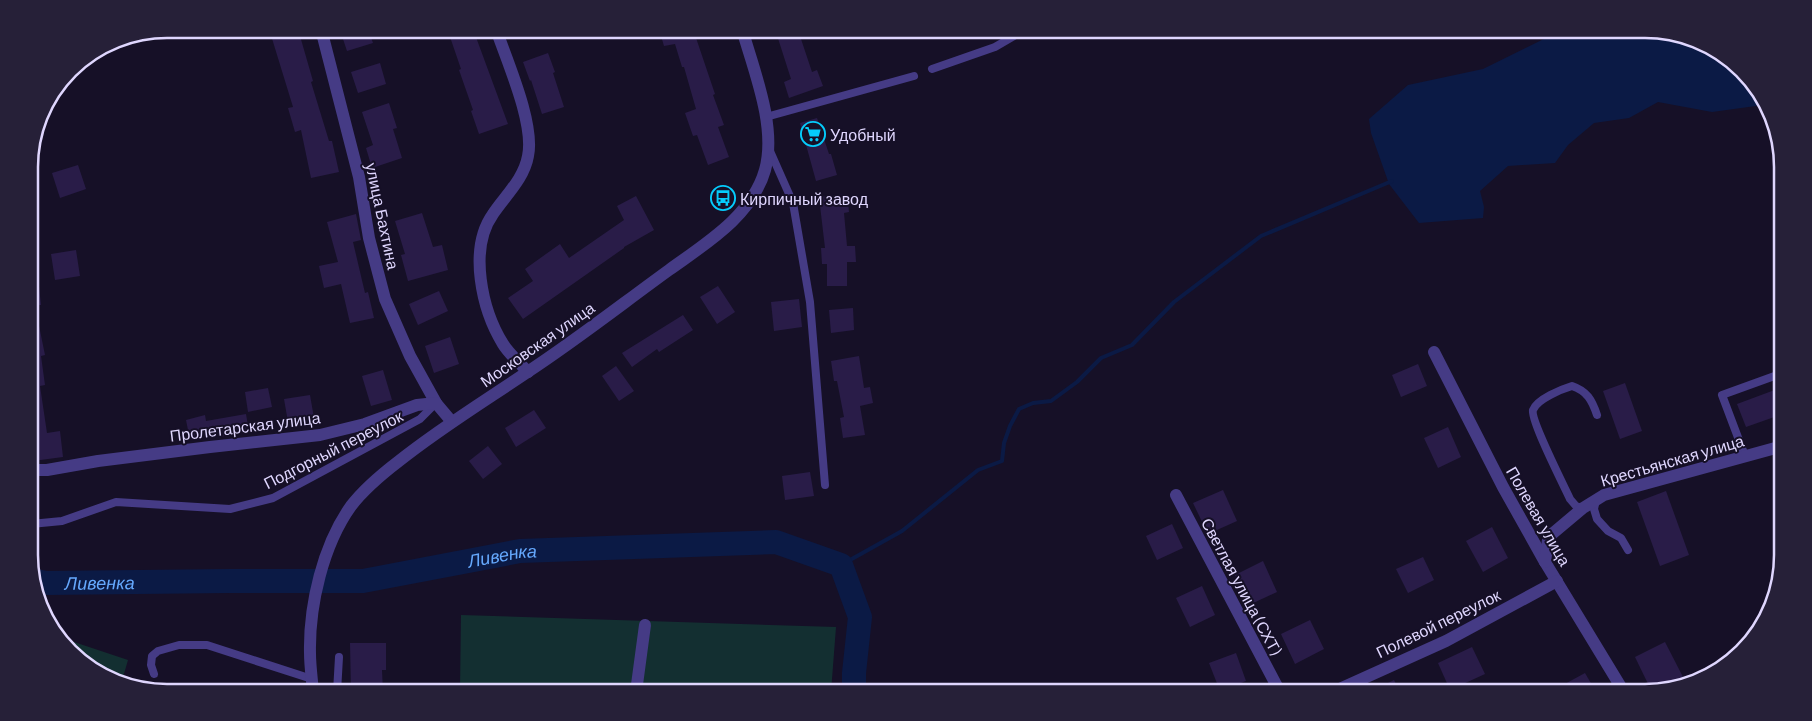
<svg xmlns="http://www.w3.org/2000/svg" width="1812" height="721" font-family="Barlow,sans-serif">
  <rect width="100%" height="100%" fill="#161027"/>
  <g fill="#132f31">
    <polygon points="461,615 836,627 831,692 460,692"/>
    <polygon points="59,637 128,660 121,684 63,645"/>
  </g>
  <polygon fill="#0b1a45" points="1648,29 1690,36 1749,76 1763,105 1712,112 1658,102 1629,118 1594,123 1568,145 1555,163 1508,166 1480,191 1484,207 1483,218 1419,223 1389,184 1371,133 1369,119 1408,85 1483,69 1548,37 1634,37"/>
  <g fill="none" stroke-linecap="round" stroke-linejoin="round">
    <polyline stroke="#0b1a45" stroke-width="4" points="841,565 902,531 978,470 1002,461 1004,443 1010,426 1019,409 1033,403 1051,401 1077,382 1101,358 1132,345 1174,302 1261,236 1392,181"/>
    <path stroke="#0b1a45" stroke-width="24" id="s1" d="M31,580L46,583L229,581H363L520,551L776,542L841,565L860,617L854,673V692"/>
  </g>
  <g fill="#291c48">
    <polygon points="282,29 298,29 313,81 311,82 329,141 332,141 339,172 311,178 301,130 295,132 288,108 293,107 270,32"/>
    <polygon points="352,29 368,29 373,43 347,51 341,33"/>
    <polygon points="466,29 473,29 508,124 479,134 471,111 473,110 459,70 461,69 449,34"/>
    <polygon points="659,29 693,29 715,94 713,95 724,125 718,127 729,157 708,165 697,135 693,136 685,113 696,109 684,67 682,67 675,44 664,46"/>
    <polygon points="775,29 790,29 792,35 799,33 812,72 817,70 823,86 789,98 784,82 791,79"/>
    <polygon points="548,53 555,72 553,73 564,107 542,114 531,80 530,81 523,62"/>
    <polygon points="380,63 386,84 358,93 351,72"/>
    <polygon points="389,103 397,128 393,129 402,158 372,168 366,148 373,145 362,112"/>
    <polygon points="817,118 829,154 831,154 837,175 816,181 800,123"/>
    <polygon points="78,165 86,189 60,198 52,173"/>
    <polygon points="847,194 849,212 844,213 847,246 855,246 856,262 847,262 847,286 827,286 827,264 822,264 821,248 825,248 819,197"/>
    <polygon points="636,196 654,230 624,247 624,248 523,319 508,298 533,281 525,269 560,244 569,258 624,220 617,206"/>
    <polygon points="422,213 433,247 442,245 448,270 408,281 401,255 405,254 395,221"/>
    <polygon points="356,214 361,240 353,242 365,293 368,292 374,318 350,323 341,284 324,288 319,266 338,262 327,222"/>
    <polygon points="76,250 80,276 55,280 51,254"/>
    <polygon points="30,268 37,268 41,305 30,306"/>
    <polygon points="718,286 735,312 717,324 700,297"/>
    <polygon points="439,291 448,311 418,325 409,304"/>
    <polygon points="799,299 802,327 774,331 771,302"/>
    <polygon points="853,308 854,330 831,333 829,310"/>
    <polygon points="36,311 45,355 41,356 45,385 40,386 47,433 60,431 63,457 33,461 31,441 30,312"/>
    <polygon points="683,315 693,330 659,352 657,349 632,367 622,353"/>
    <polygon points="450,337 459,364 434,373 425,346"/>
    <polygon points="859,356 864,388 870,387 873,403 860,406 865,435 843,438 840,418 844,417 837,381 834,381 831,361"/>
    <polygon points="1418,364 1427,386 1401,397 1392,375"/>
    <polygon points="616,366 634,391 619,401 602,376"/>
    <polygon points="383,370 392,400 371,406 362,376"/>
    <polygon points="1625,383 1642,431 1620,439 1603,391"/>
    <polygon points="1783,387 1783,414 1746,427 1737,404"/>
    <polygon points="268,388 272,407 248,412 245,392"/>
    <polygon points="310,395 314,418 288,422 284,399"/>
    <polygon points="534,410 546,428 516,447 505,428"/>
    <polygon points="246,414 249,432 219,437 218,433 190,440 186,420 205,415 206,421"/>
    <polygon points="1448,427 1461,457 1438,468 1424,438"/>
    <polygon points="488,446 502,464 483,479 469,461"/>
    <polygon points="810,472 814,496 785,500 782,476"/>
    <polygon points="1223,490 1237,521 1208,534 1193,503"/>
    <polygon points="1666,491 1689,555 1660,566 1637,502"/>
    <polygon points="1172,524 1183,548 1157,560 1146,536"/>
    <polygon points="1492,527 1508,558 1483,572 1466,541"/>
    <polygon points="1423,557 1434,580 1408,593 1396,569"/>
    <polygon points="1263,561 1277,592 1249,605 1235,575"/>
    <polygon points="1202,586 1215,615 1190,627 1176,598"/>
    <polygon points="1310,620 1324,649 1295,664 1281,634"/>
    <polygon points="1665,642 1683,677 1652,692 1635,657"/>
    <polygon points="350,643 386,643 386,670 382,670 383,692 351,692"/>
    <polygon points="1472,647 1485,674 1450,690 1438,663"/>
    <polygon points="1236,653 1246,681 1220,691 1209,663"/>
    <polygon points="1585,673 1596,692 1567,692 1563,685"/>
    <polygon points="1394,680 1400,692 1370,692"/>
  </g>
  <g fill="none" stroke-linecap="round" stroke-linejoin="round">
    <g stroke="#453b85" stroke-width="8">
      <polyline points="932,69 995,47 1026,29"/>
      <polyline points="766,117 914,76"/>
      <polyline points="770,151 793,203 810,302 825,485"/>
      <polyline points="1745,456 1722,395 1783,373"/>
      <polyline points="1596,500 1594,509 1597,519 1608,531 1621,538 1628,550"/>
      <path d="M1583,508L1576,506L1570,499C1564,486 1530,419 1533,410C1537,399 1562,389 1572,386C1587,391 1592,400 1597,415"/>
      <polyline points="31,524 62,521 116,502 230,509 273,498 420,419 435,404"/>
      <polyline points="154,674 151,665 152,656 158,651 179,645 207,645 312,679"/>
      <polyline points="337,692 339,657"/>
    </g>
    <g stroke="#453b85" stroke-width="12">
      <polyline points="321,29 359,177 369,238 385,299 410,356 436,403"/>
      <path d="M496,29C507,61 535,124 528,156C524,179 505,196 493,214C468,249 482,310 503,344C509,354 520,363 528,372"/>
      <polyline points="1434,352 1503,487 1545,562 1624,692"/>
      <polyline points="31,470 47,470 98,461 210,447 320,435 365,424 417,405 436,403 452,422"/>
      <polyline points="1176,495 1280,692"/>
      <polyline points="1545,562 1548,540 1552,534 1583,508 1604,495 1783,446"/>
      <polyline points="636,692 645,625"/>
      <polyline points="1333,692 1446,641 1557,581"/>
    </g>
    <path stroke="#453b85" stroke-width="12" d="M313,692C312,679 310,666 310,653C309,605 323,545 351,506C364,489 382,474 399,461C439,429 483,402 526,373C575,341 622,304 669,270C705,244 752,216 765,170C777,127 754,71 742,29"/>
  </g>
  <defs>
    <symbol id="supermarket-ring" viewBox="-11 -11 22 22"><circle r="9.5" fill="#161027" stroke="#05ccfc" stroke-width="1.5"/><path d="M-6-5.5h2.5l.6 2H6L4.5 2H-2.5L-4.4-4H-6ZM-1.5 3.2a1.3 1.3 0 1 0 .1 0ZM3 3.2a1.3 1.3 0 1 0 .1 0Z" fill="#05ccfc"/></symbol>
    <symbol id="bus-ring" viewBox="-11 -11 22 22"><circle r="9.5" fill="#161027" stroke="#05ccfc" stroke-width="1.5"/><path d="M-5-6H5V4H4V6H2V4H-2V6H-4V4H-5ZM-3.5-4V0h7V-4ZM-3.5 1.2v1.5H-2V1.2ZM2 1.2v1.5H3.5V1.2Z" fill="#05ccfc"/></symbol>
  </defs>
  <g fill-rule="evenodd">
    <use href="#supermarket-ring" x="799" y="120" width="28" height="28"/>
    <use href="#bus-ring" x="709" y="184" width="28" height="28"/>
  </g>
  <g text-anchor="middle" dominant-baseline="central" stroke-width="4" stroke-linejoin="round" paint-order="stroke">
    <g font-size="16" fill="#dfd6fe" stroke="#161027" text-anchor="start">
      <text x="830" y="134">Удобный</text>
      <text x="740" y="198">Кирпичный завод</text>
    </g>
    <g font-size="16" fill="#dfd6fe" stroke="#161027">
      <text transform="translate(383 216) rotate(78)">улица Бахтина</text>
      <text transform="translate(537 344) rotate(-35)">Московская улица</text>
      <text transform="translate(245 426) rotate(-7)">Пролетарская улица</text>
      <text transform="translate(333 449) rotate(-27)">Подгорный переулок</text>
      <text transform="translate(1672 460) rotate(-16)">Крестьянская улица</text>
      <text transform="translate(1539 516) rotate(60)">Полевая улица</text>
      <text transform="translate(1242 586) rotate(62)">Светлая улица (СХТ)</text>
      <text transform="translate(1438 623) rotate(-26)">Полевой переулок</text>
    </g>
    <g font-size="18" font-style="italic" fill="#65a8fd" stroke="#161027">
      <text stroke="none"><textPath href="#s1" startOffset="474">Ливенка</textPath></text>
      <text stroke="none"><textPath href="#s1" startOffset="69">Ливенка</textPath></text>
    </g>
  </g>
  <path d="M0 0H1812V721H0ZM167 38H1645A129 129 0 0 1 1774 167V555A129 129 0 0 1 1645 684H167A129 129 0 0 1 38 555V167A129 129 0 0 1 167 38Z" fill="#262038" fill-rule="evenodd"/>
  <path fill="none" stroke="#dfd6fe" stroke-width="2.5" d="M167 38H1645A129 129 0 0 1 1774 167V555A129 129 0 0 1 1645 684H167A129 129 0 0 1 38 555V167A129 129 0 0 1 167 38Z"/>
</svg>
